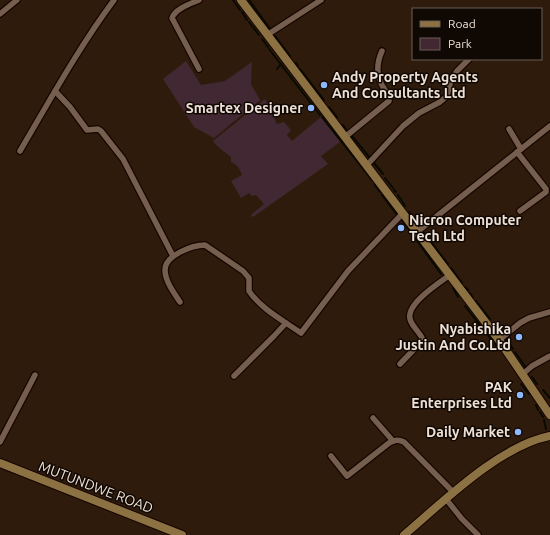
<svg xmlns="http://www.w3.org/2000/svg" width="550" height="535" font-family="Ubuntu,sans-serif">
  <rect width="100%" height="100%" fill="#2f1b0c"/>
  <g fill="#422832">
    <polygon points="186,61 201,85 225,81 252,62 251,84 260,100 214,138 194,127 163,79"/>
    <path d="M265,99L277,124L284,122L291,130L287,135L292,141L321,117L340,142L321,156L328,164L253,217L251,215L264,204L256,195L252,196L249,193L241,198L231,181L242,175C240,169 237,164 231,162V157C224,151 219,149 213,141Z"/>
  </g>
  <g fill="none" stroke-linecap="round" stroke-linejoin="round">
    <g stroke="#070b00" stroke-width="2">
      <polyline points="233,0 240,10"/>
      <polyline points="249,0 271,30"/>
      <polyline points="242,12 247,20"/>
      <polyline points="249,22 259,35"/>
      <polyline points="275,36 290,56"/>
      <polyline points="262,39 268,47"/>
      <polyline points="269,49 320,115"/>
      <polyline points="296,63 298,67"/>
      <polyline points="277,69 281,64"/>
      <polyline points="300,69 324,100"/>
      <polyline points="329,107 337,117"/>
      <polyline points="322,117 372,180"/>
      <polyline points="343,125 347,131"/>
      <polyline points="351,135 370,158"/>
      <polyline points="374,163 383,174"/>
      <polyline points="385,178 393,188"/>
      <polyline points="375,185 380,192"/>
      <polyline points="394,190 396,192"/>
      <polyline points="382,195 398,216"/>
      <polyline points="398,195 405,206"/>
      <polyline points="409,212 421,228"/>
      <polyline points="402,220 441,274"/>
      <polyline points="424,233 448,264"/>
      <polyline points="451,268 462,283"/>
      <polyline points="465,287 468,290"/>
      <polyline points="453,288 458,297"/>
      <polyline points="470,293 473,298"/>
      <polyline points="476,301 490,319"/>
      <polyline points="465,306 479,324"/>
      <polyline points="495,324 503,335"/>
      <polyline points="481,326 492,340"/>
      <polyline points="507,340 513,349"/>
      <polyline points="495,344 497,347"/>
      <polyline points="515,352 526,368"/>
      <polyline points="532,377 537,384"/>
      <polyline points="521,384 529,394"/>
      <polyline points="543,390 550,398"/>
      <polyline points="536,405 538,410"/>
      <polyline points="540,412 543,417"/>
      <polyline points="544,420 546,429"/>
    </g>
    <defs>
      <g id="minor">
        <path d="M199,0C190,4 175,9 172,18L199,69"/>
        <polyline points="0,14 17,0"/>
        <polyline points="267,35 321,0"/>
        <polyline points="55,91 70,107 87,130 98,129 101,131 123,159 173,256"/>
        <polyline points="509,129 521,149"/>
        <path d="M345,137L389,101C390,96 386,92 383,87C376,75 376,64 382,51"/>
        <path d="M20,151C50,100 79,47 114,0"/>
        <polyline points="517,152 546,189 546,192 520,211"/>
        <polyline points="367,165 403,126 419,113 440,102 447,96 451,80 457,71 469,59"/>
        <polyline points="417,232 550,126"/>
        <path d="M180,302C174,293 165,281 165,270C165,255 193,245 205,245L243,271L249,278V291C261,309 284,321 301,333L348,271L403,213"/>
        <polyline points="499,340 520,323 529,318 550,312"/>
        <path d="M400,364L423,340C420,332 412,327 410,319C406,304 439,283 450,275"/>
        <polyline points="523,374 532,366 550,356"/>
        <polyline points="234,376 274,336 286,323"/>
        <polyline points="373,418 393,441"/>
        <polyline points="0,442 35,375"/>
        <path d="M331,456L347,476L389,443C395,440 398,439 404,442L454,493"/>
        <polyline points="446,499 462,519 478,535"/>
      </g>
      <g id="secondary">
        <polyline points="241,0 499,340 550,415"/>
        <polyline points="0,463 182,535"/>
        <path d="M404,535C443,502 499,446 550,436"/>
      </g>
    </defs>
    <use href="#minor" stroke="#160500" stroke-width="8"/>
    <use href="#secondary" stroke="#160500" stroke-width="10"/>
    <use href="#minor" stroke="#755e4d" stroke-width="5.5"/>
    <use href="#secondary" stroke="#8c7142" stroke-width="8"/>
  </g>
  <g fill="#8eb9fc" stroke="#100803" stroke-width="1.5">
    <circle cx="324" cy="85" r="4"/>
    <circle cx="311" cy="108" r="4"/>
    <circle cx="401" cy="228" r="4"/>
    <circle cx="519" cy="337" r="4"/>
    <circle cx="520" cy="395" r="4"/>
    <circle cx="518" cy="432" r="4"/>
  </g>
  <g text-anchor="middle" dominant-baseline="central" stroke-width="3" stroke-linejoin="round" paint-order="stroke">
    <g font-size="14" font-weight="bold" fill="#ede0d6" stroke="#100803" text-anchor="end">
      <text x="332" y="77" text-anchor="start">Andy Property Agents<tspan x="332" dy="16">And Consultants Ltd</tspan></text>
      <text x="303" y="108">Smartex Designer</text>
      <text x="409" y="220" text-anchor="start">Nicron Computer<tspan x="409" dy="16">Tech Ltd</tspan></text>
      <text x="511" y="329">Nyabishika<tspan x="511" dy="16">Justin And Co.Ltd</tspan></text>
      <text x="512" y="387">PAK<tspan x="512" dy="16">Enterprises Ltd</tspan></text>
      <text x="510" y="432">Daily Market</text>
    </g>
    <g font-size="14" fill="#ede0d6" stroke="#100803">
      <text transform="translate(96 487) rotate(21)">MUTUNDWE ROAD</text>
    </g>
  </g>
  <rect x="412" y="8" width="130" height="52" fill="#100803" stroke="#685e57"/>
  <rect x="420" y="21" width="20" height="6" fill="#8c7142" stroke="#685e57"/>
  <text x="448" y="28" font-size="12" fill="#ede0d6">Road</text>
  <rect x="420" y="38" width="20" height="12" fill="#422832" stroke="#685e57"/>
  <text x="448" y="48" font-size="12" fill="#ede0d6">Park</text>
</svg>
